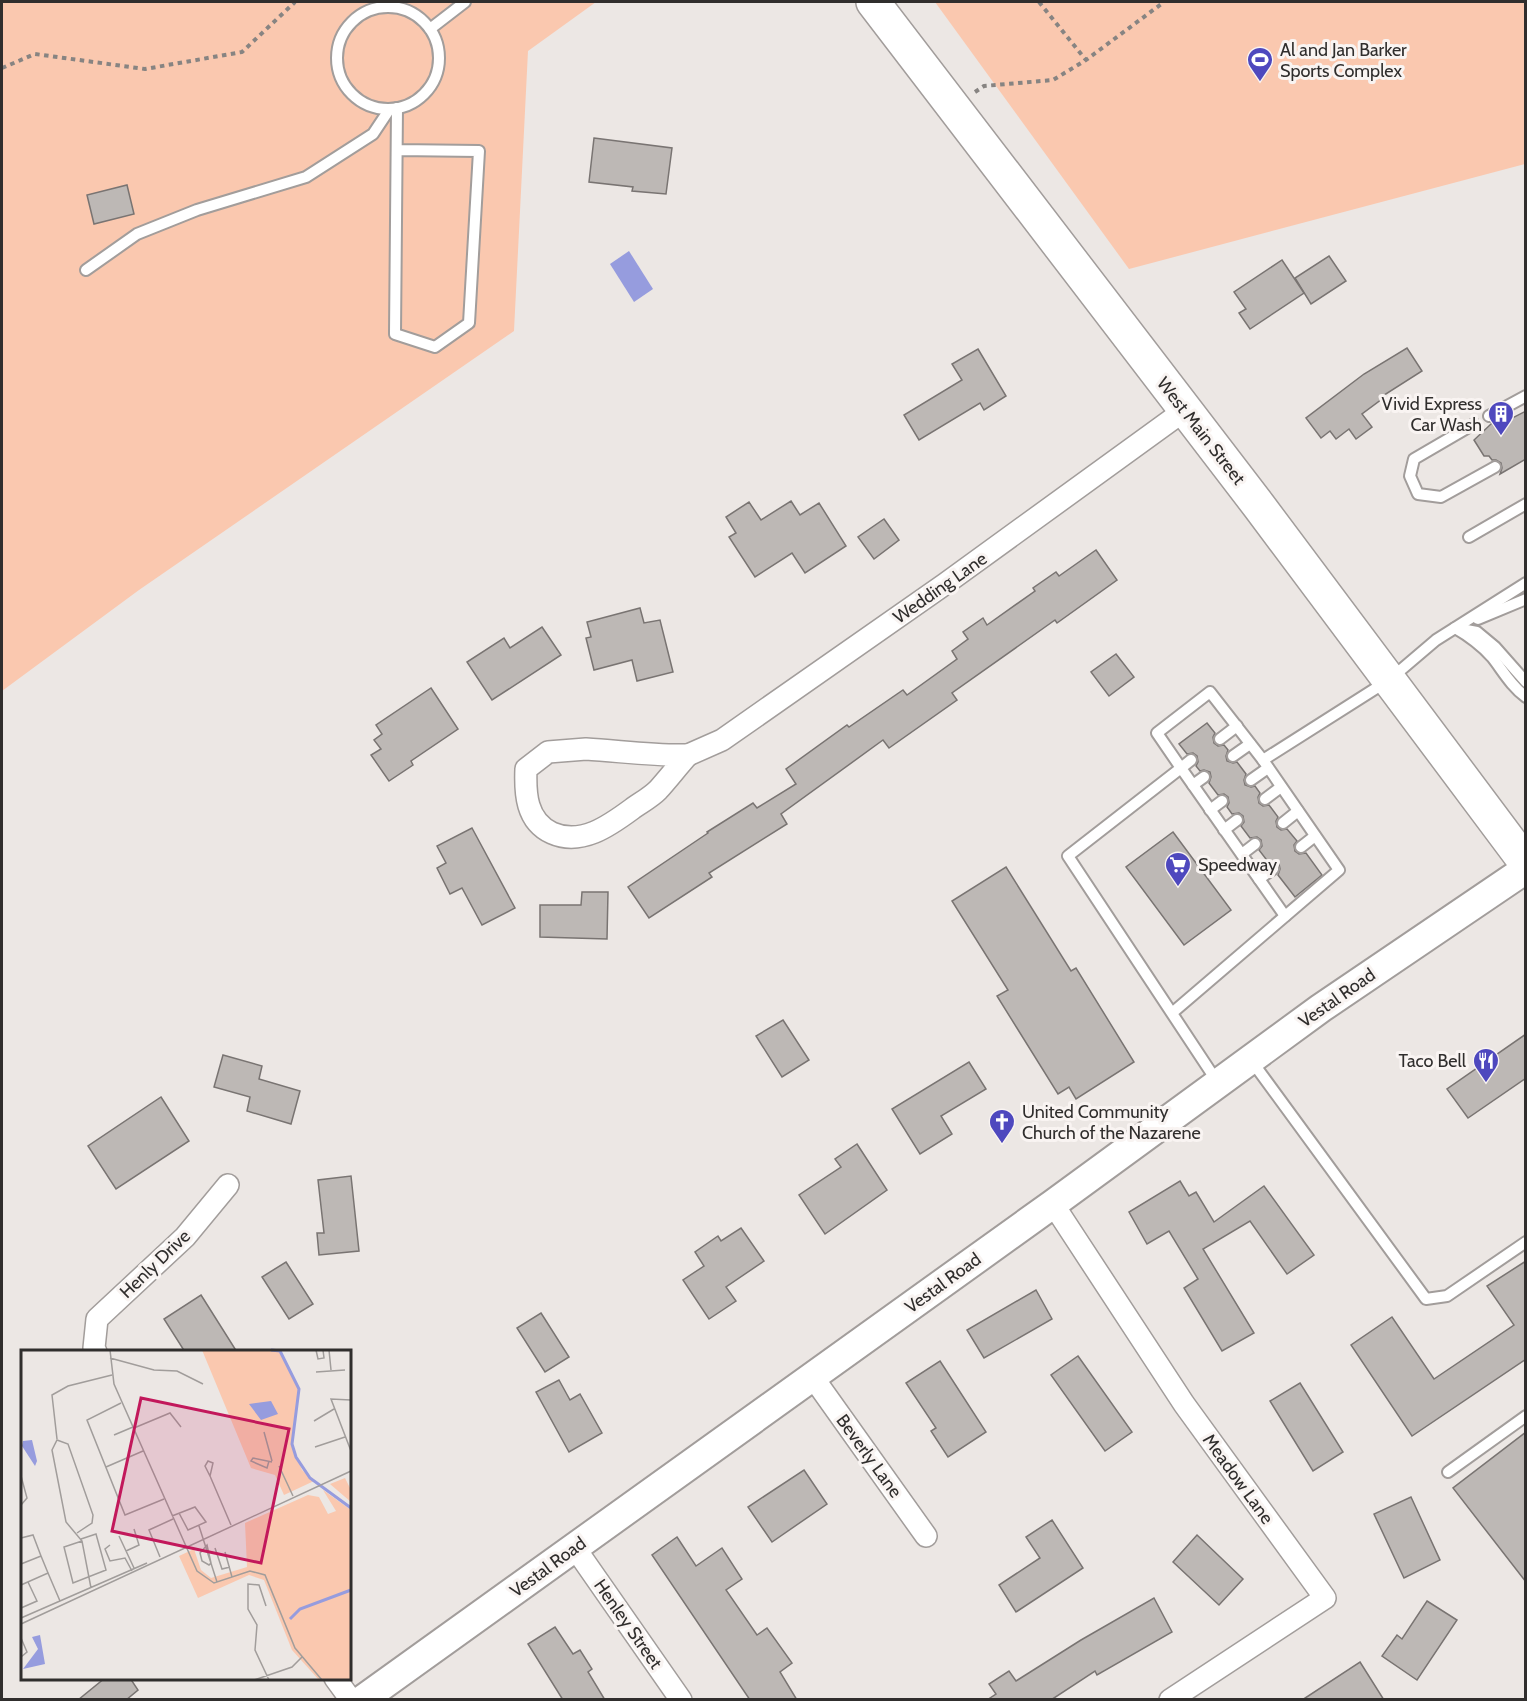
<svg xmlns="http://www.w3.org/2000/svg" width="1527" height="1701" font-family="Cabin,sans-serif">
  <rect width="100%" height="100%" fill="#ece7e4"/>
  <g fill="#fac8af">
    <polygon points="2,2 596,2 528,51 514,331 139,590 2,691"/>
    <polygon points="935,2 1525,2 1525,164 1129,269"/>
  </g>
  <polygon fill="#969cde" points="629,251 653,289 634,302 610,264"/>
  <g fill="#bdb8b5" stroke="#797472" stroke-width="1.5">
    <polygon points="594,138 672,148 666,194 632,191 633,187 589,182"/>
    <polygon points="127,185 134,214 94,224 87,195"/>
    <polygon points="1329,256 1346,281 1311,304 1295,278"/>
    <polygon points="1282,260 1304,293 1250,329 1239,313 1246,309 1234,292"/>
    <polygon points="1407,348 1422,371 1381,397 1382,399 1362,414 1372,427 1356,439 1349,429 1336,439 1330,431 1321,438 1306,418 1364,374"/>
    <polygon points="978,349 1006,396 984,410 980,403 919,440 904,415 962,380 952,364"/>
    <polygon points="1526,411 1526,459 1500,474 1502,468 1501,463 1496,460 1492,460 1489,456 1484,456 1474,440 1492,423 1495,427"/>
    <polygon points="791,501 800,515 819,503 846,546 805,573 792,553 755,577 729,537 736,533 726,517 749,502 761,520"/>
    <polygon points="884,519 899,540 874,559 858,537"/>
    <polygon points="1096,550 1117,580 1057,623 1055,620 952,693 957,700 889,748 883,740 781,814 787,824 709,873 712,877 649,918 628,887 708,833 707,832 753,803 757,808 796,784 786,769 847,725 849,727 903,690 907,695 957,659 952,651 968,639 963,632 983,618 987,625 1035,591 1033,588 1056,572 1059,576"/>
    <polygon points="640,608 644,623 660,620 673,672 637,681 632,660 594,670 586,638 591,637 587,622"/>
    <polygon points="542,627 561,655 492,700 467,662 504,638 510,648"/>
    <polygon points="1116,654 1134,677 1109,696 1091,672"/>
    <polygon points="431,688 458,729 411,761 413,765 389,781 371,755 381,749 374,740 382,734 376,725"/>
    <polygon points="1207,723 1215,733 1213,737 1214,743 1218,746 1224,745 1228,750 1226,756 1227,761 1233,763 1237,762 1246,774 1244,780 1245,785 1251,787 1255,786 1260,793 1258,797 1259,803 1263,806 1269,805 1278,817 1276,821 1277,827 1281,830 1287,829 1297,841 1294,845 1295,851 1299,854 1306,853 1322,875 1295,897 1278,875 1280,869 1279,864 1273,862 1269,863 1259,850 1262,846 1261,840 1257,837 1250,838 1241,826 1244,822 1243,816 1239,813 1232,814 1227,807 1229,803 1228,797 1224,794 1218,795 1209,783 1211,777 1210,772 1204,770 1200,771 1196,766 1198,762 1197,756 1193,753 1187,754 1179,744"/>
    <polygon points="472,828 515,908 482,925 462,888 450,894 437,868 446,863 437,846"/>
    <polygon points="1173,832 1231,910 1184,945 1126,867"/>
    <polygon points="1006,867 1071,971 1076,968 1134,1062 1076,1099 1069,1087 1058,1094 997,996 1008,990 952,901"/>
    <polygon points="582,892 608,892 607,939 540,937 540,905 581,905"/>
    <polygon points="783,1020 809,1060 782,1077 756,1036"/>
    <polygon points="1526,1034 1526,1078 1468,1118 1447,1089"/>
    <polygon points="223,1055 262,1066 259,1079 300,1091 291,1124 247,1111 250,1097 214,1087"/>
    <polygon points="969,1062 986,1089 941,1116 952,1134 920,1154 892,1109"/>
    <polygon points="161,1097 189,1141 116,1189 88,1146"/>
    <polygon points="857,1144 887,1190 825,1234 799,1195 841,1167 835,1159"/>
    <polygon points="351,1176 359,1251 319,1255 317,1233 324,1233 318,1180"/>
    <polygon points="1180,1181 1189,1196 1196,1192 1214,1222 1264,1186 1314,1255 1287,1274 1250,1221 1203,1249 1254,1333 1222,1351 1184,1288 1198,1279 1169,1231 1147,1244 1129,1212"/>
    <polygon points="741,1228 764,1261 726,1287 736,1301 709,1319 683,1280 704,1266 695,1252 718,1236 721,1241"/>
    <polygon points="1526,1261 1526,1359 1412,1436 1351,1345 1392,1317 1434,1379 1514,1325 1487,1286"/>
    <polygon points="286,1262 313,1304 289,1319 262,1277"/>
    <polygon points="1036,1290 1052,1319 984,1358 967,1330"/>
    <polygon points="201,1295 237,1352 185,1352 164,1319"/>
    <polygon points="541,1313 569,1357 545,1372 517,1328"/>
    <polygon points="1078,1356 1132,1432 1105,1451 1051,1375"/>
    <polygon points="940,1361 986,1432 948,1457 931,1431 936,1428 906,1383"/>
    <polygon points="559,1380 570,1400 580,1394 602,1433 569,1452 536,1392"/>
    <polygon points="1300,1383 1343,1452 1313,1471 1270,1401"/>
    <polygon points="1526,1432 1526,1582 1453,1488"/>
    <polygon points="804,1470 827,1504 772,1542 748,1507"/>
    <polygon points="1411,1497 1440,1560 1404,1578 1374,1514"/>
    <polygon points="1052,1520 1083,1568 1016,1612 999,1585 1040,1558 1026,1537"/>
    <polygon points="1197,1535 1243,1579 1219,1605 1173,1562"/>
    <polygon points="677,1537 696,1566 722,1548 742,1579 726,1590 757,1635 767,1628 792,1663 780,1672 797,1700 750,1700 652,1555"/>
    <polygon points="1154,1598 1172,1632 1097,1675 1095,1671 1051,1700 987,1700 996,1694 989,1684 1009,1671 1016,1681 1081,1640"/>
    <polygon points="1427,1601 1457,1620 1417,1680 1382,1656 1397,1635 1402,1639"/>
    <polygon points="555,1627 573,1654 580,1650 592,1669 588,1672 605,1700 563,1700 528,1644"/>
    <polygon points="1360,1662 1384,1700 1302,1700"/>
    <polygon points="105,1678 130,1678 138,1690 126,1700 78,1700"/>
  </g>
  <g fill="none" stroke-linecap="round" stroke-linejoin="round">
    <defs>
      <g id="lane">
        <circle cx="388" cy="58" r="51"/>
        <polyline points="430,29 465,2"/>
        <polyline points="397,108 395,334 435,347 469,323 479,151 397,150"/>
        <polyline points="86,270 137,234 197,210 306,177 373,134 389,110"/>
        <polyline points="1489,416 1526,396"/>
        <polyline points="1474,424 1414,459 1410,476 1418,494 1441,497 1495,467"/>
        <polyline points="1469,537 1526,504"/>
        <polyline points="1478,619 1526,599"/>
        <path d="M1455,628C1469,636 1481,645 1492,657C1503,671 1511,686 1526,697"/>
        <polyline points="1461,629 1477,632 1495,647 1526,682"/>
        <polyline points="1220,739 1237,726"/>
        <polyline points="1233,756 1250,744"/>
        <polyline points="1191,760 1181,768 1285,916"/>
        <polyline points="1263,760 1389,680 1436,640 1526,583"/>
        <polyline points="1251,780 1268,768"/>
        <polyline points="1193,785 1204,777"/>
        <polyline points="1265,799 1281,787"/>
        <polyline points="1210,810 1222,801"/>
        <polyline points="1283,823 1298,811"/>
        <polyline points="1224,830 1237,820"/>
        <polyline points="1301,847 1315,836"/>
        <polyline points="1242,854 1255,844"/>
        <polyline points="1259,879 1273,869"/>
        <polyline points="1172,1013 1339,870 1263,760 1210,692 1157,733 1181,768 1068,856 1218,1083"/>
        <polyline points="1251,1060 1426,1299 1447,1296 1526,1242"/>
        <polyline points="1448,1472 1526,1416"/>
      </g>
      <g id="street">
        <path d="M586,749C620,751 654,756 688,755C678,766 668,779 658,790C650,798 640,803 632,809C609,826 581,846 552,833C526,821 525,793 526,769L548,752Z"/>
        <polyline points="688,755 722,740 945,584 1185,410"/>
        <polyline points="1053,1204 1184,1404 1325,1598 1170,1700"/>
        <polyline points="96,1352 94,1348 97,1319 185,1237 228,1185"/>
        <polyline points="812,1376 926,1536"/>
        <polyline points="575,1548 681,1700"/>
        <polyline points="335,1678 351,1700"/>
      </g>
      <polyline id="secondary" points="362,1700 1053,1204 1321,1008 1526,869"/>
      <polyline id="primary" points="873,2 1259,506 1526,863"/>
    </defs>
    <use href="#lane" stroke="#a29d9b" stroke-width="14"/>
    <use href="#street" stroke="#a29d9b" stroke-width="24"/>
    <use href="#secondary" stroke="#a29d9b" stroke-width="32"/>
    <use href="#primary" stroke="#a29d9b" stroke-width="36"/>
    <g stroke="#878482" stroke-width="4" stroke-dasharray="4.5 4.5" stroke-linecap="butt">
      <polyline points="1039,2 1086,60"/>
      <polyline points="2,68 35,54 145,69 242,52 295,2"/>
      <polyline points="975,92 984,86 1053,80 1086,60 1164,2"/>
    </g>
    <use href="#lane" stroke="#fff" stroke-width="10"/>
    <use href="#street" stroke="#fff" stroke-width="21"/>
    <use href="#secondary" stroke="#fff" stroke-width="28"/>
    <use href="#primary" stroke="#fff" stroke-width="33"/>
  </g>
  <defs>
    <symbol id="stadium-pin" viewBox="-11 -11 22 30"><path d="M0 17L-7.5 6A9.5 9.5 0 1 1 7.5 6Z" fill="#4e48be" stroke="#f9f4f2"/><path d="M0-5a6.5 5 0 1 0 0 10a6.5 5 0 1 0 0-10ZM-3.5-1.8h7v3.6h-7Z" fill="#fff"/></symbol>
    <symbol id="building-pin" viewBox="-11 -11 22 30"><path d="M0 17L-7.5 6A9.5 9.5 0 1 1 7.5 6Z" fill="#4e48be" stroke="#f9f4f2"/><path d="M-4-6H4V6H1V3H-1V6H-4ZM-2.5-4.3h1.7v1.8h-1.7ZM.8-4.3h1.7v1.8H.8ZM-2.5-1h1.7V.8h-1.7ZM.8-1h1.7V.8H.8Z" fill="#fff"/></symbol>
    <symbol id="supermarket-pin" viewBox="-11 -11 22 30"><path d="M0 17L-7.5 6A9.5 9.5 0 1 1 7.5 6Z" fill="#4e48be" stroke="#f9f4f2"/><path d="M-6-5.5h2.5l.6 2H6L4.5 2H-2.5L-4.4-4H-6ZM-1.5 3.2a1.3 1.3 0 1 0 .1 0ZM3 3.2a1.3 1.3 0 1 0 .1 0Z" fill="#fff"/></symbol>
    <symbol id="restaurant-pin" viewBox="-11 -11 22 30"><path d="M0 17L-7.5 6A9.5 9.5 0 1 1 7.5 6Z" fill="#4e48be" stroke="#f9f4f2"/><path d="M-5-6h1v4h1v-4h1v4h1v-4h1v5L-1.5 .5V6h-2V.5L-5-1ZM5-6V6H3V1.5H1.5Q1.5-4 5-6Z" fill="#fff"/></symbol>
    <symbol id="church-pin" viewBox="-11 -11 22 30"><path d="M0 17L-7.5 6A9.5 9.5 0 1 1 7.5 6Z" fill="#4e48be" stroke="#f9f4f2"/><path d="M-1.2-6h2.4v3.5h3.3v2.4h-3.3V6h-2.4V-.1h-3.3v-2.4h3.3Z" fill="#fff"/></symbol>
  </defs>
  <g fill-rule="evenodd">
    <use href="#stadium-pin" x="1245" y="45" width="30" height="40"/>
    <use href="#building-pin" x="1486" y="399" width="30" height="40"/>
    <use href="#supermarket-pin" x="1163" y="850" width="30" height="40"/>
    <use href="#restaurant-pin" x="1471" y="1046" width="30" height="40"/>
    <use href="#church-pin" x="987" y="1107" width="30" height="40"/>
  </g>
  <g text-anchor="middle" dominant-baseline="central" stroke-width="6" stroke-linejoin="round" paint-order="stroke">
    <g font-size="18" fill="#302e2d" stroke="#f9f4f2" text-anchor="start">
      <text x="1280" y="50">Al and Jan Barker<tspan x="1280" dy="21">Sports Complex</tspan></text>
      <text x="1482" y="404" text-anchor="end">Vivid Express<tspan x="1482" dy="21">Car Wash</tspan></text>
      <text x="1198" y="865">Speedway</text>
      <text x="1466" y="1061" text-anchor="end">Taco Bell</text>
      <text x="1022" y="1112">United Community<tspan x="1022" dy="21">Church of the Nazarene</tspan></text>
    </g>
    <g font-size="18" fill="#302e2d" stroke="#f9f4f2">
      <text transform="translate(1201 431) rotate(52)">West Main Street</text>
      <text transform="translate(940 588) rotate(-35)">Wedding Lane</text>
      <text transform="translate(1337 998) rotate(-35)">Vestal Road</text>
      <text transform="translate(155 1264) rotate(-44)">Henly Drive</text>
      <text transform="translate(943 1283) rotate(-36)">Vestal Road</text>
      <text transform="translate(869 1456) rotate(54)">Beverly Lane</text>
      <text transform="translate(1238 1479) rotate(54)">Meadow Lane</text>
      <text transform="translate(548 1567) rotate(-36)">Vestal Road</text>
      <text transform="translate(628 1624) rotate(55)">Henley Street</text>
    </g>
  </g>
  <g transform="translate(21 1350)">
    <rect width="330" height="330" fill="#ece7e4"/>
    <path d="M181,0L259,1L278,39L271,95L281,120L293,131L263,145L254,125L230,118ZM324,128L330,140V152L309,134ZM302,140L330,160V330H298L271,300L243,230L228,225L177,248L158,206L173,199L180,220L190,228L226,217L224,173L287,145L298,147L307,164L315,161Z" fill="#fac8af"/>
    <path d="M250,51L257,64L240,70L228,54ZM11,90L16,111L14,116L1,96L2,91ZM19,285L24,314L2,319L17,299L11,287Z" fill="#969cde"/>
    <path fill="none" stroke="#969cde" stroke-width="3" d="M250,0L259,1L278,39L271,94L275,107L289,128L330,158M269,269L279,259L330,240"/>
    <path fill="none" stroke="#a19d9b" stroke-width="1.5" d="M89,0L93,34L176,221L193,233L229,221L244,225L274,298L301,330M295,0L297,9L303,8L302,0M308,0L310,20M89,8L133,20L156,21L182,34M295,22L324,20M330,50L310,49L330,101M100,53L66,70L104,165L143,149M293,71L313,59M113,78L149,63L160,77M243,82L251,111M93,85L112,77M36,89L31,45L47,36L91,25M294,97L324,87M187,111L192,113L189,126L184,116ZM248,111L246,118L230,111L232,108L251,112M258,116L272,146M85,117L122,101M0,126L6,148L0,155M189,126L210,175M151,166L174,157L185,172L167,180L158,163M178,176L196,232M56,183L71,173L72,165L47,94L36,90L31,100L45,172L61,191L70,238M98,186L113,218M0,188L12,185L20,206M60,189L75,184L85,220L52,233L43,197L61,191M89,195L84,199L89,211L104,208L111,221M186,195L190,213L188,215L181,211L179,203ZM194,198L201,219L209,217M105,201L118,195L113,179M204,202L211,227M139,207L128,180L152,169M0,214L20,206L27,223M0,235L27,223L39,251M245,256L238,235L227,234V259L236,275L234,300L248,330M0,258L16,251L7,232M0,268L126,213M0,274L330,121M0,288L6,302L0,307M233,330L271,317L281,307"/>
    <path fill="#c2185b" fill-opacity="0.15" stroke="#c2185b" stroke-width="3" d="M120,48L268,79L240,213L91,181Z"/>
    <rect width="330" height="330" fill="none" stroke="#302e2d" stroke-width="3"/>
  </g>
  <rect width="1527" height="1701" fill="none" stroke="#302e2d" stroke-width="6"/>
</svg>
